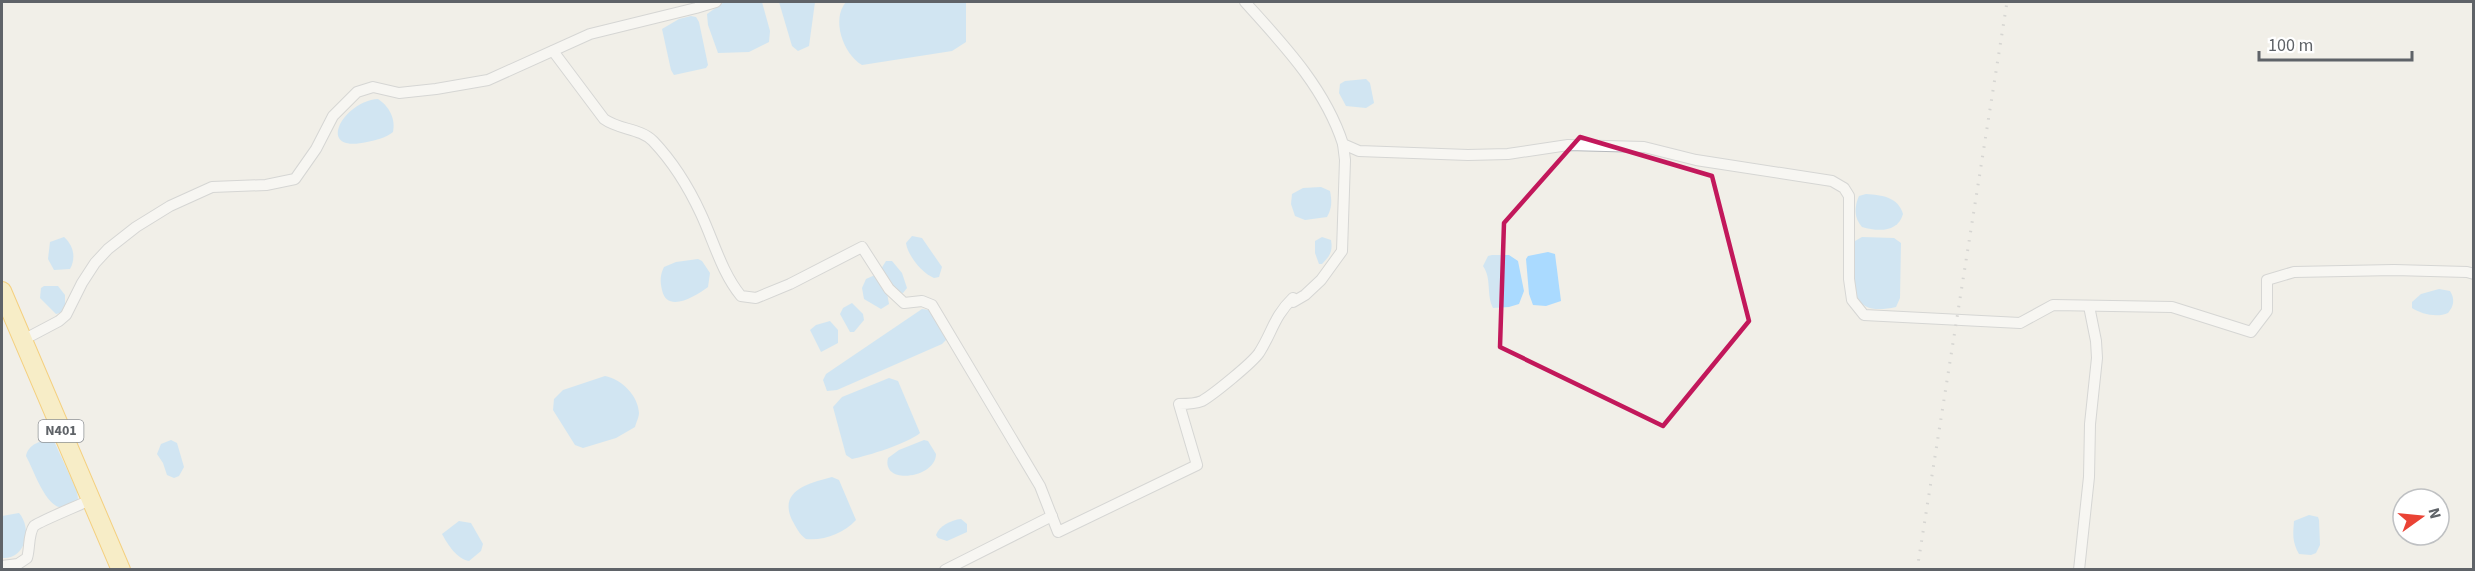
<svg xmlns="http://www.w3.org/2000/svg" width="2475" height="571" font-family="'Source Sans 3',sans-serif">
  <rect width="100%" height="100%" fill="#f1efe8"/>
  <g fill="#aadaff">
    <polygon points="724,2 762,2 770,31 769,42 749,52 718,53 708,25 707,14"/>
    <polygon points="779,2 815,2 809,46 798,51 792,46"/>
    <path d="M846,2H966V42L952,51L862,65C843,54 831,19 846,2Z"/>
    <polygon points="691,16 696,17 699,22 708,65 706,68 674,75 671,70 662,29 679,19"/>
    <polygon points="1366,79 1370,83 1374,103 1366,108 1346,106 1339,93 1340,84 1345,81"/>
    <path d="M378,99C389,106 396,119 393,132C386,138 376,140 367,142C314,154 343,101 378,99Z"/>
    <path d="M1321,187L1330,191C1332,201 1332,208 1327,217L1305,220L1295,216L1291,204L1292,194L1303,188Z"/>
    <path d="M1866,194C1882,195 1898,197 1903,214C1898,232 1879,232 1862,227C1854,218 1854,207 1859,196Z"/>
    <path d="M912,236L922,238L942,267L939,277L934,278C922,273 908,256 906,243Z"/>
    <path d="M64,237C74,246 76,258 70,269L54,270L48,259L50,242Z"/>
    <path d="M1322,237L1331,240C1333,251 1330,256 1322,264H1319L1315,253V241Z"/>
    <path d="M1862,237L1894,238L1901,243L1900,298L1896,307C1843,319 1853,277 1855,241Z"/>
    <polygon points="1548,252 1555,254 1561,301 1546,306 1533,305 1529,294 1526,259 1528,256"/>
    <path d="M1492,255H1509L1518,261L1524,291L1519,304L1509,307L1493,308C1486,294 1492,279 1483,266L1488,256Z"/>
    <path d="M698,259L702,261L710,273L708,287C696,296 667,314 662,290C660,281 660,275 664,267L676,262Z"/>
    <polygon points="886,261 892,261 902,273 907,288 903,293 894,291 881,269"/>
    <polygon points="875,275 887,293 889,304 881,309 864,299 862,288 866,279"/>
    <polygon points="44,286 58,286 65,295 65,308 60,313 56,314 40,298 41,288"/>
    <path d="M2439,289L2450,291C2455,299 2454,306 2448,313C2437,318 2421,314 2412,308V302L2421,294Z"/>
    <polygon points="852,303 863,314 864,320 854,332 850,332 840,314 843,308"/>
    <polygon points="922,309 929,310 947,339 942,344 837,390 827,391 823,380 826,374"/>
    <polygon points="830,321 838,330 838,343 821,352 810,330 816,325"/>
    <path d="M605,376C621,379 638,395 639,413C639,417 636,423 635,427L616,438L583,448L575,445L553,410L554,399L563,390Z"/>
    <path d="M889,378L898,381L920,433C909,443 867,456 852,459L846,455L833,407L842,397Z"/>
    <path d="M53,439L77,491L78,499C52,529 36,474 26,456C29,443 41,441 53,439Z"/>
    <polygon points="171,440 177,443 184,467 179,476 174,478 167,475 163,463 157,454 161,444"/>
    <path d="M924,440L928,441L936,454C936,478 881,486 888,458L899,450Z"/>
    <path d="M832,477L839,480L856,520C844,533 824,541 806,539C799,534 796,527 792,520C778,490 810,483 832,477Z"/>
    <path d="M19,513C33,529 25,560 2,558V516Z"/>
    <path d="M2309,515L2318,517L2319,520L2320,545L2316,553L2311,555L2299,554C2292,542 2293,534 2294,521Z"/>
    <path d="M961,519L967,524V532L947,541L938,538L936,535C939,526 951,520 961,519Z"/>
    <path d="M459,521L471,523L483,544L481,551L469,561C457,559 448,545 442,534Z"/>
  </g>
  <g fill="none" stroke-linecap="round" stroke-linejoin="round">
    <defs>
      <g id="minor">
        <path d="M1245,2C1283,44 1325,88 1343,144L1359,151L1468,155L1508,154L1568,145L1644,147L1696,160L1832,181L1844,188L1849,196V279L1852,300L1864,315L2020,323L2053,305L2172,307L2251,332L2267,311V280L2294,272L2394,270L2467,272L2474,274"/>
        <path d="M553,51L604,119C619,130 640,128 653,141C673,162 689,188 701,214C714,242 722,273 741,296L756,298L790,284L862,247L889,289L904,303L922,301L932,305L1040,486L1058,532L1197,465L1179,404C1187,404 1195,404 1202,401C1214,394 1252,363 1259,353C1272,333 1274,316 1293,298V302L1305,295L1321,280L1342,251L1345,160L1343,144"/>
        <polyline points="23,340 59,321 66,315 82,283 95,263 108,249 136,227 170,206 212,187 266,185 295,179 316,149 333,116 357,92 373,87 399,93 436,89 488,80 590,34 696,8 716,2"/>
        <path d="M2,566L18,564L27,558C30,549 28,534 34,526C38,522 80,505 90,500"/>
        <polyline points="945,570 1052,516"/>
        <polyline points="2079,570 2089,477 2090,424 2097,358 2096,341 2089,306"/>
      </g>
      <polyline id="trunk" points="2,291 121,570"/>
    </defs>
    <use href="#minor" stroke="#b5b8bc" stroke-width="12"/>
    <use href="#trunk" stroke="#f9ab00" stroke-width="20"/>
    <use href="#minor" stroke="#fff" stroke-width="10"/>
    <use href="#trunk" stroke="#feeaa1" stroke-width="18"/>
    <polyline stroke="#b6b7b8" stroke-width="3" stroke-dasharray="1.5 8" stroke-linecap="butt" points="1917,570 2007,2"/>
  </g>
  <path d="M0 0H2475V571H0ZM1580,137L1712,176L1749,321L1663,426L1500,347L1504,223Z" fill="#f1efe8" fill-opacity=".55" fill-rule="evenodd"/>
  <path fill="none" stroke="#c2185b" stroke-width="4.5" stroke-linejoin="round" d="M1580,137L1712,176L1749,321L1663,426L1500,347L1504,223Z"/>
  <g text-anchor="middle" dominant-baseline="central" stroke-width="5" stroke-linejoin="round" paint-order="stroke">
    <rect fill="#fff" stroke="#8f9295" stroke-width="1.5" x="38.5" y="420" width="45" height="22" rx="4.5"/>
    <g font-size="14" font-weight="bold" fill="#5f6368">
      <text x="61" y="431">N401</text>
    </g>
  </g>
  <rect width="2475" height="571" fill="none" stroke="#5f6368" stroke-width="6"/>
  <g transform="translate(2421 517) rotate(75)"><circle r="28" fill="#ffffff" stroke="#bfc1c3" stroke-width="1.5"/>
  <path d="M0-4.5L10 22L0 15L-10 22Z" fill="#ea4335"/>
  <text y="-9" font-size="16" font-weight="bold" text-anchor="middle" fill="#5f6368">N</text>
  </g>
  <path d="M2259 51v9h153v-9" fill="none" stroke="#5f6368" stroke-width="3"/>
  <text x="2268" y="51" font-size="18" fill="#5f6368" stroke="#ffffff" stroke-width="4.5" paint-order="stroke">100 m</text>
</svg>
